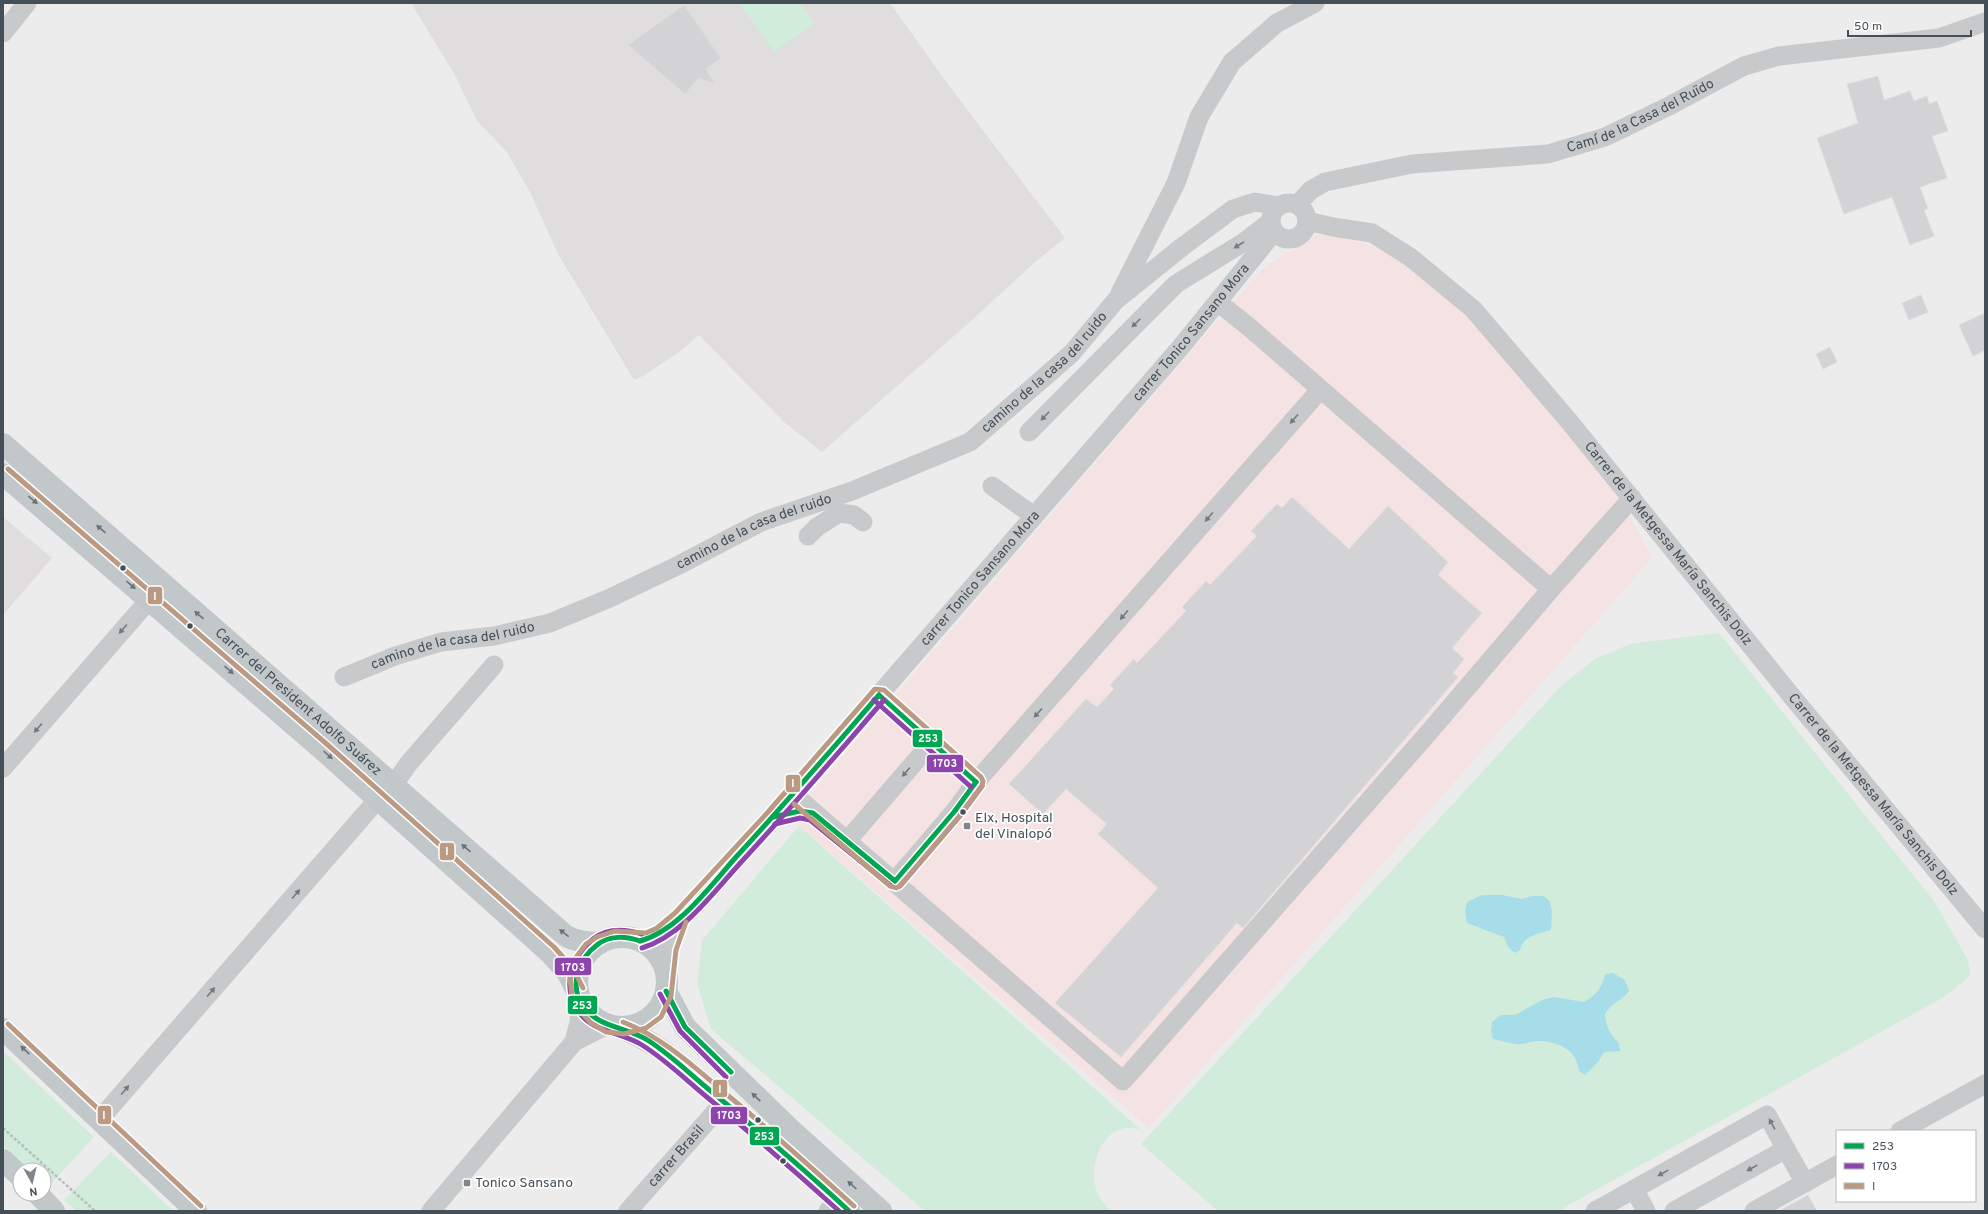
<svg xmlns="http://www.w3.org/2000/svg" width="1988" height="1214" font-family="Overpass,sans-serif">
  <rect width="100%" height="100%" fill="#edecec"/>
  <g fill="#dfddde">
    <polygon points="411,3 890,3 947,83 1065,238 1034,263 971,321 822,452 784,422 699,335 679,352 643,376 634,380 558,254 530,192 506,151 477,121 455,75"/>
    <polygon points="3,517 52,558 3,615"/>
  </g>
  <polygon fill="#f4e3e2" points="1316,235 1349,238 1391,254 1470,317 1620,497 1652,558 1149,1128 790,818 1261,270"/>
  <g fill="#d1ecda">
    <polygon points="739,3 800,3 815,23 774,52"/>
    <polygon points="1719,633 1934,901 1968,960 1970,976 1944,997 1558,1211 1218,1211 1141,1144 1562,685 1595,659 1630,644"/>
    <path d="M799,826L1140,1129C1135,1129 1129,1127 1125,1128C1099,1133 1090,1167 1096,1189C1098,1196 1105,1204 1109,1210L1112,1211H925L711,1029L697,983L702,940Z"/>
    <polygon points="3,1051 94,1137 48,1187 44,1184 44,1170 30,1170 3,1145"/>
    <polygon points="111,1152 173,1211 76,1211 64,1200"/>
  </g>
  <g fill="#a6dde8">
    <path d="M1482,895H1502L1522,899L1532,896H1543L1549,900L1552,911L1551,930C1538,934 1524,935 1520,950L1515,953L1508,947L1504,937L1467,923L1465,911L1467,902Z"/>
    <path d="M1613,973L1625,980L1629,991C1622,1001 1611,1003 1605,1014C1606,1026 1610,1035 1619,1043L1620,1051L1604,1052L1598,1062L1585,1075L1579,1071C1576,1048 1557,1041 1536,1041C1530,1042 1525,1044 1520,1044C1514,1045 1500,1040 1493,1039L1491,1031L1492,1022L1501,1015H1515L1542,1000L1554,997L1584,1002C1596,995 1602,988 1605,974Z"/>
  </g>
  <g fill="#d3d3d5" stroke="#dededf">
    <polygon points="684,5 721,58 706,69 715,84 699,78 685,94 628,45"/>
    <polygon points="1878,76 1884,100 1910,91 1914,101 1927,96 1929,104 1937,101 1948,131 1932,136 1947,178 1920,187 1928,209 1924,210 1934,236 1910,245 1892,197 1844,214 1817,138 1858,123 1847,84"/>
    <polygon points="1921,295 1928,312 1909,320 1902,303"/>
    <polygon points="1985,313 1985,350 1973,356 1959,325"/>
    <polygon points="1830,347 1837,362 1823,369 1816,354"/>
    <polygon points="1292,497 1349,549 1388,506 1448,562 1438,575 1482,613 1452,648 1464,659 1453,673 1458,677 1243,928 1237,923 1121,1057 1055,1003 1158,888 1098,834 1107,824 1066,789 1043,814 1009,784 1086,699 1097,707 1114,689 1110,685 1134,659 1137,663 1186,611 1182,607 1206,581 1210,585 1257,536 1251,531 1277,504 1282,508"/>
    <polygon points="1808,1195 1817,1211 1779,1211"/>
  </g>
  <g fill="none" stroke-linecap="round" stroke-linejoin="round">
    <polyline stroke="#b5c0bc" stroke-width="2.5" stroke-dasharray="3 2" stroke-linecap="butt" points="3,1128 95,1211"/>
    <g stroke="#c7c9cb" stroke-width="19">
      <polyline points="3,33 27,3"/>
      <circle cx="1289" cy="221" r="18"/>
      <path id="s1" d="M1297,205L1311,190L1325,182L1412,164L1548,154L1605,137L1669,106L1744,66L1779,56L1939,38L1985,22"/>
      <path id="s2" d="M1307,221L1333,227L1372,233L1410,257L1473,309L1568,420L1794,699L1985,929"/>
      <polyline points="1120,293 1176,183 1199,117 1232,62 1277,23 1315,3"/>
      <polyline points="1219,303 1249,327 1551,589 1632,498"/>
      <polyline points="1029,432 1176,284 1244,242 1270,222"/>
      <polyline points="992,486 1034,516"/>
      <polyline points="808,536 817,527 839,513 854,515 863,522"/>
      <path id="s3" d="M344,677L395,656L441,642L494,636L550,623L610,598L679,565L761,522L852,491L970,442L1072,353L1116,300L1182,247L1233,209L1255,202L1279,206"/>
      <polyline points="879,695 976,782"/>
      <polyline points="3,768 149,600"/>
      <polyline points="394,784 409,763 494,665"/>
      <polyline points="793,794 1123,1081 1430,731 1551,589"/>
      <polyline points="847,841 932,742"/>
      <polyline points="895,881 954,812 976,782 1320,390"/>
      <path id="s4" d="M640,941L654,937L680,918L773,817L1180,348L1274,232"/>
      <polyline points="666,977 669,949 680,918"/>
      <polyline points="574,1042 579,1022 580,1000"/>
      <polyline points="100,1119 378,799"/>
      <polyline points="1900,1131 1985,1084"/>
      <polyline points="1634,1189 1646,1211"/>
      <polyline points="431,1211 574,1042 601,1028 612,1026"/>
      <path id="s5" d="M628,1211L724,1102"/>
      <polyline points="828,1211 838,1200"/>
      <polyline points="1595,1211 1767,1115 1805,1183"/>
      <polyline points="1674,1211 1786,1149"/>
      <polyline points="1754,1211 1837,1165"/>
    </g>
    <g stroke="#c2c7ca" stroke-width="22">
      <path id="s6" d="M3,444L566,936C577,942 588,943 600,943"/>
      <polyline points="3,474 324,751 549,952 567,972 577,991"/>
      <circle cx="622" cy="982" r="45"/>
      <polyline points="666,991 685,1027 790,1129 881,1211"/>
      <path d="M620,1028C655,1040 683,1067 712,1091C759,1130 804,1170 849,1211"/>
      <polyline points="3,1029 196,1211"/>
      <polyline points="3,1160 20,1176"/>
      <polyline points="38,1194 54,1211"/>
    </g>
    <defs>
      <g id="bus-1">
        <polyline points="879,695 976,782"/>
        <polyline points="773,817 800,811 813,813 895,881"/>
        <polyline points="895,881 954,812 976,782"/>
        <path d="M640,941C626,936 609,935 597,945C578,959 569,986 583,1006C598,1028 628,1027 649,1041C672,1056 691,1075 712,1092C759,1131 805,1170 849,1211"/>
        <path d="M640,941C679,930 710,886 737,856C785,804 832,749 879,695"/>
        <polyline points="666,991 685,1027 731,1072"/>
      </g>
      <g id="bus-2">
        <polyline points="874,700 971,787"/>
        <polyline points="775,824 800,818 810,820 891,886"/>
        <polyline points="900,886 959,817 982,786"/>
        <path d="M642,934C626,929 607,928 593,939C572,956 562,985 577,1009C591,1033 620,1031 642,1045C666,1060 686,1080 708,1098C752,1134 796,1172 839,1211"/>
        <path d="M642,948C683,936 715,890 744,859C792,807 838,753 884,700"/>
        <polyline points="660,994 680,1031 726,1077"/>
      </g>
      <g id="bus-3">
        <polyline points="8,469 329,746 554,947 573,968 583,988"/>
        <polyline points="686,922 676,950 671,996 661,1017 646,1028 624,1034 606,1032 591,1023 580,1011 572,996 570,978 574,960 586,944 597,937 615,931 646,933 657,928 675,913 768,812 875,689 884,690 981,777 983,781 982,786 959,817 900,886 896,888 890,886 794,804"/>
        <path d="M623,1022C662,1037 693,1066 725,1093C769,1129 811,1167 854,1206"/>
        <polyline points="8,1024 201,1206"/>
      </g>
    </defs>
    <use href="#bus-1" stroke="#fff" stroke-width="8"/>
    <use href="#bus-2" stroke="#fff" stroke-width="8"/>
    <use href="#bus-3" stroke="#fff" stroke-width="8"/>
    <use href="#bus-1" stroke="#00a651" stroke-width="5"/>
    <use href="#bus-2" stroke="#8e44ad" stroke-width="5"/>
    <use href="#bus-3" stroke="#bb9a83" stroke-width="5"/>
  </g>
  <defs><path id="oneway-solid" d="M-6-.8H1V-3.2L6.5 0L1 3.2V.8H-6Z"/></defs>
  <g fill="#727a80">
    <use href="#oneway-solid" transform="translate(1239 245) rotate(148)"/>
    <use href="#oneway-solid" transform="translate(1136 323) rotate(135)"/>
    <use href="#oneway-solid" transform="translate(1045 416) rotate(134)"/>
    <use href="#oneway-solid" transform="translate(1294 419) rotate(131)"/>
    <use href="#oneway-solid" transform="translate(1209 517) rotate(131)"/>
    <use href="#oneway-solid" transform="translate(1124 615) rotate(131)"/>
    <use href="#oneway-solid" transform="translate(123 629) rotate(131)"/>
    <use href="#oneway-solid" transform="translate(1038 713) rotate(132)"/>
    <use href="#oneway-solid" transform="translate(38 728) rotate(131)"/>
    <use href="#oneway-solid" transform="translate(906 772) rotate(131)"/>
    <use href="#oneway-solid" transform="translate(296 894) rotate(-49)"/>
    <use href="#oneway-solid" transform="translate(211 992) rotate(-49)"/>
    <use href="#oneway-solid" transform="translate(125 1090) rotate(-49)"/>
    <use href="#oneway-solid" transform="translate(1772 1124) rotate(-119)"/>
    <use href="#oneway-solid" transform="translate(1752 1168) rotate(151)"/>
    <use href="#oneway-solid" transform="translate(1663 1173) rotate(151)"/>
  </g>
  <g fill="#6a737a">
    <use href="#oneway-solid" transform="translate(33 500) rotate(40)"/>
    <use href="#oneway-solid" transform="translate(101 529) rotate(-139)"/>
    <use href="#oneway-solid" transform="translate(131 585) rotate(41)"/>
    <use href="#oneway-solid" transform="translate(199 615) rotate(-139)"/>
    <use href="#oneway-solid" transform="translate(229 670) rotate(41)"/>
    <use href="#oneway-solid" transform="translate(328 755) rotate(42)"/>
    <use href="#oneway-solid" transform="translate(466 848) rotate(-139)"/>
    <use href="#oneway-solid" transform="translate(564 933) rotate(-142)"/>
    <use href="#oneway-solid" transform="translate(25 1050) rotate(-137)"/>
    <use href="#oneway-solid" transform="translate(756 1097) rotate(-136)"/>
    <use href="#oneway-solid" transform="translate(852 1185) rotate(-138)"/>
  </g>
  <g fill="#454f58" stroke="#fff" stroke-width="1.5">
    <circle cx="123" cy="568" r="3.5"/>
    <circle cx="190" cy="626" r="3.5"/>
    <circle cx="963" cy="812" r="3.5"/>
    <circle cx="758" cy="1120" r="3.5"/>
    <circle cx="783" cy="1161" r="3.5"/>
  </g>
  <g fill="#80868c" stroke="#fff" stroke-width="1.5">
    <rect x="963" y="822" width="8" height="8" rx="2"/>
    <rect x="463" y="1179" width="8" height="8" rx="2"/>
  </g>
  <g text-anchor="middle" dominant-baseline="central" stroke-width="3.5" stroke-linejoin="round" paint-order="stroke">
    <g font-size="14" fill="#454f58" stroke="#fff">
      <text stroke="none"><textPath href="#s1" startOffset="362">Camí de la Casa del Ruïdo</textPath></text>
      <text stroke="none"><textPath href="#s4" startOffset="824">carrer Tonico Sansano Mora</textPath></text>
      <text stroke="none"><textPath href="#s3" startOffset="774">camino de la casa del ruido</textPath></text>
      <text stroke="none"><textPath href="#s3" startOffset="438">camino de la casa del ruido</textPath></text>
      <text stroke="none"><textPath href="#s2" startOffset="498">Carrer de la Metgessa María Sanchis Dolz</textPath></text>
      <text stroke="none"><textPath href="#s4" startOffset="500">carrer Tonico Sansano Mora</textPath></text>
      <text stroke="none"><textPath href="#s3" startOffset="114">camino de la casa del ruido</textPath></text>
      <text stroke="none"><textPath href="#s6" startOffset="392">Carrer del President Adolfo Suárez</textPath></text>
      <text stroke="none"><textPath href="#s2" startOffset="822">Carrer de la Metgessa María Sanchis Dolz</textPath></text>
      <text stroke="none"><textPath href="#s5" startOffset="73">carrer Brasil</textPath></text>
    </g>
    <g font-size="14" fill="#454f58" stroke="#fff" text-anchor="start">
      <text x="975" y="818">Elx, Hospital<tspan x="975" dy="16">del Vinalopó</tspan></text>
      <text x="475" y="1183">Tonico Sansano</text>
    </g>
  </g>
  <g stroke="#fff" stroke-width="1.5">
    <rect x="147" y="586" width="16" height="19" rx="4" fill="#bb9a83"/>
    <rect x="912" y="729" width="31" height="19" rx="4" fill="#00a651"/>
    <rect x="926" y="754" width="38" height="19" rx="4" fill="#8e44ad"/>
    <rect x="785" y="774" width="16" height="19" rx="4" fill="#bb9a83"/>
    <rect x="439" y="842" width="16" height="19" rx="4" fill="#bb9a83"/>
    <rect x="554" y="957" width="38" height="19" rx="4" fill="#8e44ad"/>
    <rect x="567" y="995" width="31" height="20" rx="4" fill="#00a651"/>
    <rect x="712" y="1079" width="16" height="19" rx="4" fill="#bb9a83"/>
    <rect x="97" y="1105" width="15" height="20" rx="4" fill="#bb9a83"/>
    <rect x="710" y="1106" width="38" height="19" rx="4" fill="#8e44ad"/>
    <rect x="749" y="1126" width="31" height="20" rx="4" fill="#00a651"/>
  </g>
  <g font-size="11" text-anchor="middle" font-weight="bold" fill="#fff">
    <text x="155" y="600">I</text>
    <text x="928" y="742">253</text>
    <text x="945" y="767">1703</text>
    <text x="793" y="787">I</text>
    <text x="447" y="855">I</text>
    <text x="573" y="971">1703</text>
    <text x="582" y="1009">253</text>
    <text x="720" y="1093">I</text>
    <text x="104" y="1119">I</text>
    <text x="729" y="1119">1703</text>
    <text x="764" y="1140">253</text>
  </g>
  <rect width="1988" height="1214" fill="none" stroke="#454f58" stroke-width="8"/>
  <rect x="1836" y="1130" width="140" height="72" fill="#ffffff" stroke="#b5b9bc"/>
  <rect x="1844" y="1143" width="20" height="6" fill="#00a651" stroke="#b5b9bc"/>
  <text x="1872" y="1150" font-size="12" fill="#454f58">253</text>
  <rect x="1844" y="1163" width="20" height="6" fill="#8e44ad" stroke="#b5b9bc"/>
  <text x="1872" y="1170" font-size="12" fill="#454f58">1703</text>
  <rect x="1844" y="1183" width="20" height="6" fill="#bb9a83" stroke="#b5b9bc"/>
  <text x="1872" y="1190" font-size="12" fill="#454f58">I</text>
  <g transform="translate(32 1182) rotate(172)"><circle r="19" fill="#ffffff" stroke="#b5b9bc"/>
  <path d="M0-3L7 15L0 10L-7 15Z" fill="#80868c"/>
  <text y="-6" font-size="11" font-weight="bold" text-anchor="middle" fill="#454f58">N</text>
  </g>
  <path d="M1848 30v6h123v-6" fill="none" stroke="#454f58" stroke-width="2"/>
  <text x="1854" y="30" font-size="12" fill="#454f58" stroke="#ffffff" stroke-width="3" paint-order="stroke">50 m</text>
</svg>
